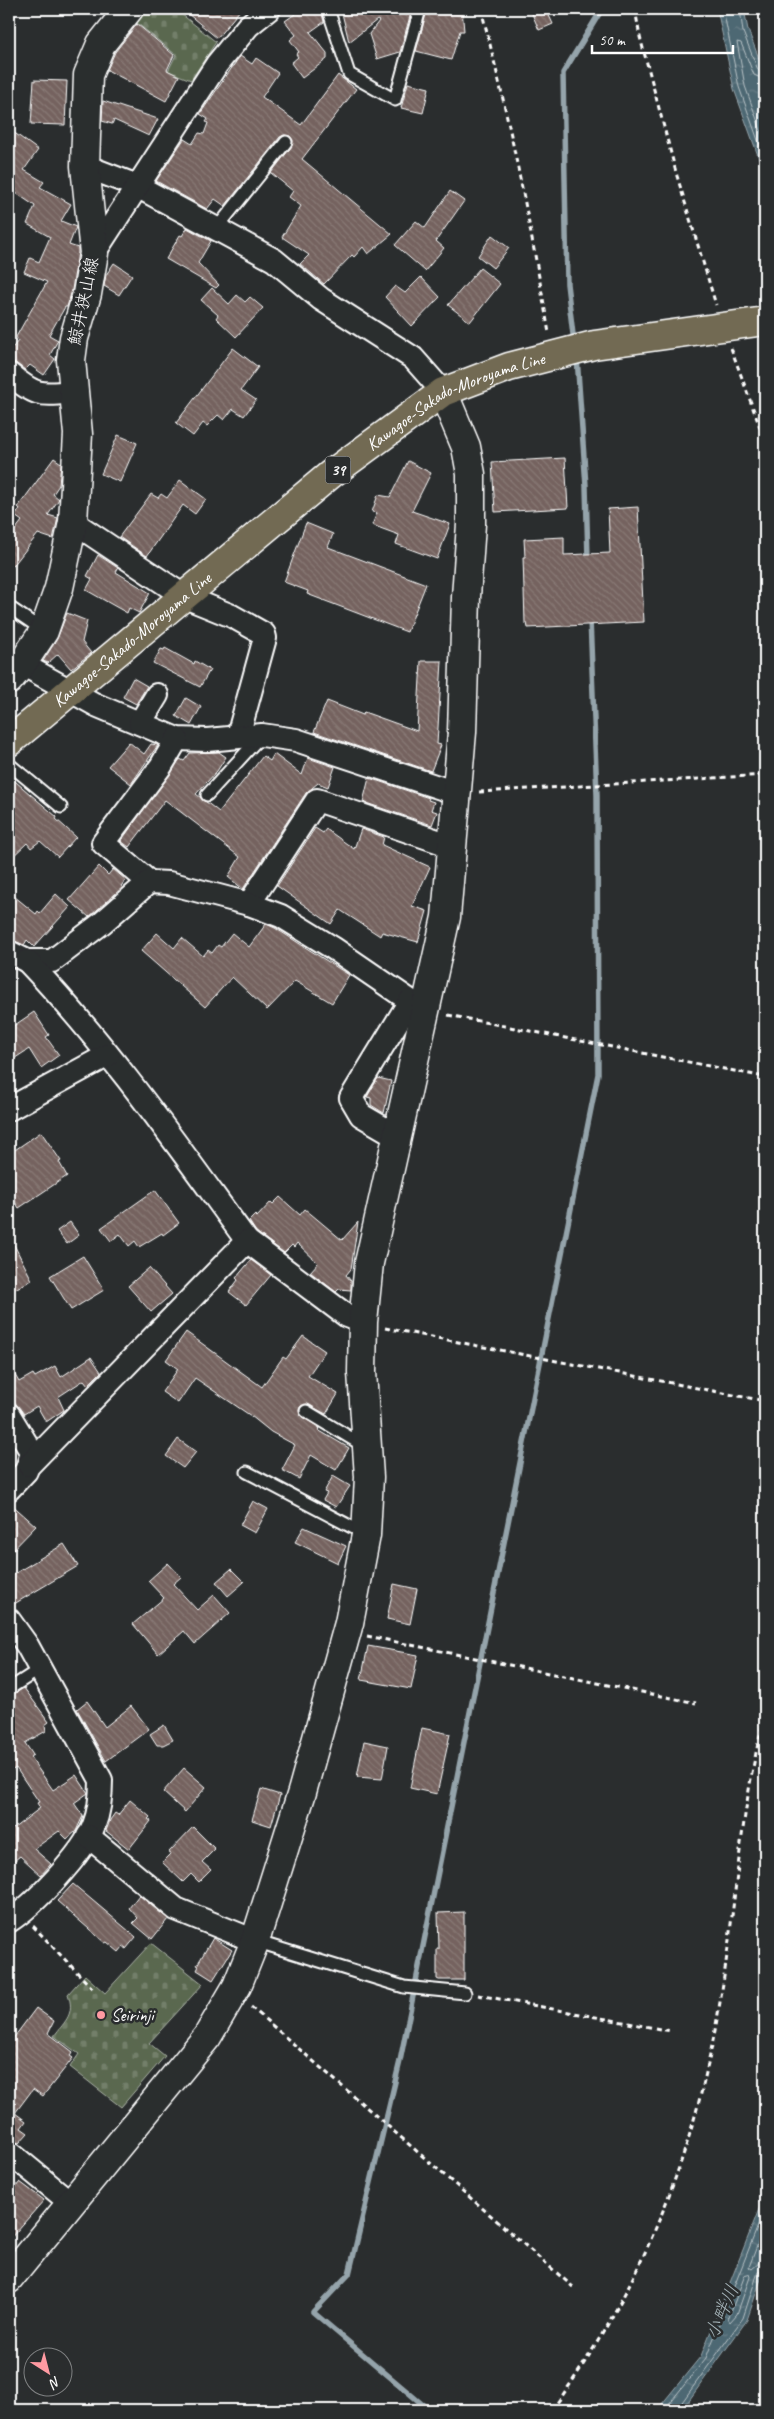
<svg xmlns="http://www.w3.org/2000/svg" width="774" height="2419" font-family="Caveat,'Klee One',sans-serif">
  <defs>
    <pattern id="cemetery-stones" width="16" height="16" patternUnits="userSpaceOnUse" patternTransform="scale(1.25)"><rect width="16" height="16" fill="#5a6850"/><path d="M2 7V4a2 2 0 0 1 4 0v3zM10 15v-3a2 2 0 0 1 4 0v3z" fill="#737f6a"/></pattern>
    <pattern id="water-ripples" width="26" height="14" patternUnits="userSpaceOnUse" patternTransform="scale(1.25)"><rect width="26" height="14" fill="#4e6873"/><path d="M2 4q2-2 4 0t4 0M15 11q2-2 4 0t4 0" fill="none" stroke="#697f88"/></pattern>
    <pattern id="building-back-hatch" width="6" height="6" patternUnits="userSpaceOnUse" patternTransform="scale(1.25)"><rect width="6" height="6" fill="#74625e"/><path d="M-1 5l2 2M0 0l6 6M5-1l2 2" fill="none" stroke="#897a76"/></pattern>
  </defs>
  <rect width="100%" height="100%" fill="#2a2d2e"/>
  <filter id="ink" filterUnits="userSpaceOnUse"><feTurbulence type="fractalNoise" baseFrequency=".02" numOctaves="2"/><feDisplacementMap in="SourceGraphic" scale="10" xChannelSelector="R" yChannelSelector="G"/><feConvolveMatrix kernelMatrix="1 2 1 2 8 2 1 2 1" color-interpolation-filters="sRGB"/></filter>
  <g filter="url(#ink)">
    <g fill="url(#cemetery-stones)" stroke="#acb4a8">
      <polygon points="140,9 175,9 216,42 191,80 168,71 176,55 132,19"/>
      <path d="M151,1943L203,1984L149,2043L165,2056L121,2107L70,2067L79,2054L54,2036C66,2020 75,2014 68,1994L85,1975L105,1993Z"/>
    </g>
    <g fill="url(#water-ripples)" stroke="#95a4ab">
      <polygon points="717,9 744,9 748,30 765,74 765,175 734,89"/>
      <polygon points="765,2194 765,2267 747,2320 682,2410 657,2410 701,2356"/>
    </g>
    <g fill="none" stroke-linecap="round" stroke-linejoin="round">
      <g stroke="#b8c3c7" stroke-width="1">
        <polyline points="723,9 739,87 765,160"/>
        <polyline points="740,9 743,32 758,70 765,74"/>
        <polyline points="765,80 754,75 741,43 737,42 745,86 765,142"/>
        <polyline points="765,2225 749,2267 752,2269 759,2263 765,2262"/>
        <polygon points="749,2274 750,2277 737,2314 730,2322 728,2319 745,2275"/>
        <polyline points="664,2410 706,2358 765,2208"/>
        <polyline points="679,2410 680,2405 743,2318 758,2272 765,2268"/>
      </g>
      <g stroke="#95a4ab" stroke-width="5.5">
        <polyline points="574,343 567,284 563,73 602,9"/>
        <polyline points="577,357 586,486 588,559"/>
        <polyline points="429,2410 313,2312 349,2274 400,2061 598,1074 597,795 590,619"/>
      </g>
    </g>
    <g fill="url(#building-back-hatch)" stroke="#fff">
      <polygon points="182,9 241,9 217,38"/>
      <polygon points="302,9 321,9 324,22 310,32 327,53 327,59 302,78 291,63 298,57 296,54 299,52 290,40 296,35 285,21"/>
      <polygon points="336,9 365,9 367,13 385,9 412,9 400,52 377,59 369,34 379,21 377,20 349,42 341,9 337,12"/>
      <polygon points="441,9 462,9 464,31 460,31 451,60 416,51 426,14 442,12"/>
      <polygon points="530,9 546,9 553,24 539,30"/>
      <polygon points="137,24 174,55 167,70 179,76 166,101 107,70 115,52"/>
      <polygon points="240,56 252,64 256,58 278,73 262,97 301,125 338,75 356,89 302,159 392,234 368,254 363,247 354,257 352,255 324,284 300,264 309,255 282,237 301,206 289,197 293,191 271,173 292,146 293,140 290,136 284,135 280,137 225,206 215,199 207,209 156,181 184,139 192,144 199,133 204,134 208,123 206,122 208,119 200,114"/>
      <polygon points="34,80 67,81 65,125 31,124"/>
      <polygon points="408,83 429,88 423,113 401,108"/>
      <polygon points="103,101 158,119 149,136 114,120 112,124 102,121"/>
      <polygon points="9,129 38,150 24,170 44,182 40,187 71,204 61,221 76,227 69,245 78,248 78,252 72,290 67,307 65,307 49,335 58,340 50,355 55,359 44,375 30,365 25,370 9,358 9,352 18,341 16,337 47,282 24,272 30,258 39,262 50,237 27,224 35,206 10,189 9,191"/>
      <polygon points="450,191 464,201 436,241 444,248 425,271 395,245 416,221 425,228"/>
      <polygon points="187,228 211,241 198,263 219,285 216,288 166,259 180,235 182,236"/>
      <polygon points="492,235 509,248 493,268 478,256"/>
      <polygon points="114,263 132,275 119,295 104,286 106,275"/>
      <polygon points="480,268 500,284 470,322 448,305"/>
      <polygon points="421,277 440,297 412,326 385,297 395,286 405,293"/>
      <polygon points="212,288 229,304 237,295 245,302 250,297 263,308 236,337 216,318 218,315 201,300"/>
      <polygon points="233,348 258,367 241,390 256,400 244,416 233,409 224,420 218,415 207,426 203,423 193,436 176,423"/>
      <polygon points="118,435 137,443 120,482 101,474"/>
      <polygon points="54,458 61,463 59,485 53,494 59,499 48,515 58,518 53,539 38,534 9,571 9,538 22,521 15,516 20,509 18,507"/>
      <polygon points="565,458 568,508 495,512 492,462"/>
      <polygon points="408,461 431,473 412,511 450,524 437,559 396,544 399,535 372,525 377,513 372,512 378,495 390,497"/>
      <polygon points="180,480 206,499 195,514 183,505 147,556 119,537 151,494 158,498 161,494 167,498"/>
      <polygon points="638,507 644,622 528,628 527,623 525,623 523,557 525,557 524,539 564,537 564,555 610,553 608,509"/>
      <polygon points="306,523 333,534 328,547 426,584 407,632 307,594 308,591 284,582"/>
      <polygon points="98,555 118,568 116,572 150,593 139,613 129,608 127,613 86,590 92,579 87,576"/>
      <polygon points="67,613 87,621 82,642 91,653 71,669 58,654 48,663 43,661 57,639"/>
      <polygon points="165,648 194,664 195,661 210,670 200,687 153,663 161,649 164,650"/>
      <polygon points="421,661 442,661 437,744 441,745 431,771 314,732 327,701 363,715 364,712 417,731"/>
      <polygon points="133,678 147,686 136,704 123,697"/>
      <polygon points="186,698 201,707 191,725 176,716"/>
      <polygon points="129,742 144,754 151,744 158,745 131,784 108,766"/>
      <polygon points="219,752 226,757 217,771 196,794 219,812 263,756 270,761 274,754 302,775 308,758 335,767 328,787 318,783 306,793 243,889 228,877 240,857 165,800 129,847 121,841 180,759 184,761 190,753"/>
      <polygon points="9,776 57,817 56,819 76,837 58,857 40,841 31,848 27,843 9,860"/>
      <polygon points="369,778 429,798 428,800 434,802 431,810 437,812 432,825 363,802"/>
      <polygon points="315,828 323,833 326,829 354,849 361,829 384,837 382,845 430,867 412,906 427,911 418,942 382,932 380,936 377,934 340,910 331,924 277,886"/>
      <polygon points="99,866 108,875 113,869 126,880 121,886 123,887 89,917 69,900"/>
      <polygon points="9,892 36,914 38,911 40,913 56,894 70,907 34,947 27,940 24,945 9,939"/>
      <polygon points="266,924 275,928 349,975 332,1003 295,981 267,1010 232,977 205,1007 141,951 157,933 174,948 182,938 203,956 208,950 212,953 218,945 221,947 232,933 249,947"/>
      <polygon points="34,1012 49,1035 46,1037 59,1055 41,1068 29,1049 9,1062 9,1029"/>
      <polygon points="378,1078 391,1081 384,1113 371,1105 371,1098 367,1097"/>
      <polygon points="41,1132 61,1161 59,1162 67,1176 19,1208 9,1193 9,1154"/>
      <polygon points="155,1190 179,1223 163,1235 162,1233 139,1247 135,1241 129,1246 120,1234 111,1241 101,1228"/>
      <polygon points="280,1197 300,1215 305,1209 342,1240 358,1222 351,1269 346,1275 351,1281 351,1290 339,1289 336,1292 310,1272 318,1263 297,1243 294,1247 292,1245 284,1253 256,1232 249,1221 255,1215 257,1217 271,1202 273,1204"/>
      <polygon points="70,1222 79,1235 67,1244 57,1231"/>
      <polygon points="9,1235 32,1280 9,1292"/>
      <polygon points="83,1256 104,1290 71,1310 50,1276"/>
      <polygon points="251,1260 271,1275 246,1305 229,1292 238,1280 236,1278"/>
      <polygon points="149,1268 172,1294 151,1312 128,1286"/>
      <polygon points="186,1332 262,1387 283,1357 286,1359 303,1336 325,1351 308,1376 338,1394 326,1414 307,1404 300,1407 299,1411 302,1417 320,1428 318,1430 349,1448 336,1470 311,1455 299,1479 282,1470 295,1445 271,1432 251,1416 195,1378 178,1403 162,1392 178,1369 166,1360"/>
      <polygon points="91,1357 101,1372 88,1385 84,1380 58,1397 64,1410 46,1422 37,1406 24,1414 9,1395 9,1365 19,1382 33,1374 35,1377 55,1366 61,1377"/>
      <polygon points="178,1439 196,1452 183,1468 166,1456"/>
      <polygon points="333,1476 350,1486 336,1507 323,1500 327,1493 324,1492"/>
      <polygon points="253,1501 268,1509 255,1533 240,1525"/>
      <polygon points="9,1502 36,1526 9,1554"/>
      <polygon points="304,1527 346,1546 338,1563 295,1542"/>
      <polygon points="64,1544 78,1566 9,1607 9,1577"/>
      <polygon points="168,1563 181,1577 173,1584 197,1610 214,1595 230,1613 195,1644 184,1631 158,1654 133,1624 164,1598 148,1581"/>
      <polygon points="231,1569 244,1582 228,1596 216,1582"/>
      <polygon points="394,1584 417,1589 410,1624 387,1619"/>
      <polygon points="368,1646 418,1655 411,1689 361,1680"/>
      <polygon points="24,1688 49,1722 45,1725 46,1731 25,1743 33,1755 30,1757 53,1790 76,1775 88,1793 74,1803 83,1816 76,1831 67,1839 59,1831 34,1849 51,1864 41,1875 20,1856 9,1865 9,1832 40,1808 37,1803 39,1802 16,1768 9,1772 9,1696"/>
      <polygon points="87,1701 105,1727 131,1706 149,1729 106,1761 77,1709"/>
      <polygon points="164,1725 173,1740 163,1745 157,1745 150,1734"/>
      <polygon points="422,1728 450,1734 437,1794 410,1788"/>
      <polygon points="364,1741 388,1746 382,1779 357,1777"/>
      <polygon points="184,1768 206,1787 185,1812 163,1792"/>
      <polygon points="261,1789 280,1795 271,1826 252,1820"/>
      <polygon points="130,1800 150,1817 148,1819 151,1821 129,1849 106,1831 110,1820 115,1813 118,1815"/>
      <polygon points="193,1827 215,1849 202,1862 211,1870 199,1882 191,1874 183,1882 162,1862 170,1854 169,1852"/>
      <polygon points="73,1884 136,1937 126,1949 123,1947 119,1952 107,1942 105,1943 57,1901"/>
      <polygon points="139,1895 168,1919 152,1939 133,1923 138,1918 129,1908"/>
      <polygon points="464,1912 464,1980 439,1980 437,1979 437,1949 439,1949 438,1913"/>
      <polygon points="213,1938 232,1950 213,1980 197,1970 199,1966 197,1965"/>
      <polygon points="36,2008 54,2021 48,2033 73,2052 70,2056 73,2058 43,2096 33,2089 15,2113 26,2121 21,2128 28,2133 19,2143 9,2139 9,2044"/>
      <polygon points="20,2182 44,2200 9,2240 9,2195"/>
    </g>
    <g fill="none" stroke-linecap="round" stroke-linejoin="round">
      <defs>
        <g id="lane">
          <polyline points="328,9 349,74 395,100 420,9"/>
          <polyline points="217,228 286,142"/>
          <polyline points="9,607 44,631"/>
          <polyline points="9,764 61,807"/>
          <polyline points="207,795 261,736"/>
          <polyline points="306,1411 364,1446"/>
          <polyline points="247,1472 365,1534"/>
          <polyline points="9,1689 40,1669"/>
          <polyline points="255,1941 404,1987 465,1993"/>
        </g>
        <g id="street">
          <polyline points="85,166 137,186 274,260 321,299 413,358 443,392"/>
          <polyline points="94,253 217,64 248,26 269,9"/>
          <path d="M9,374C37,397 40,395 75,392"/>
          <polyline points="73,522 185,597 232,616 264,634 265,638 238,736"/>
          <polyline points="22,664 96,705 177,739 207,740 262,735 296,740 456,793"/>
          <polyline points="140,723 157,695"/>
          <polyline points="149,882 103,843 161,766 177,739"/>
          <polyline points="249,904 317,800 452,846"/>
          <polyline points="9,952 27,961 52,961 102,923 149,882 169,883 249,904 281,916 333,948 425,1011"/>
          <path d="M27,961C109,1047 177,1145 247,1241"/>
          <polyline points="9,1109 108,1055"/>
          <polyline points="397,1136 361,1115 351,1098 410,1001"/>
          <polyline points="9,1415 32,1453 26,1471 9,1489"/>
          <polyline points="29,1465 247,1241 347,1316 363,1322"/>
          <path d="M9,1620L27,1645L101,1780C101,1795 100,1810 94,1825C84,1853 34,1905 9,1921"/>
          <polyline points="88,1836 176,1909 255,1941"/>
          <polyline points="9,2152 71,2203"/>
        </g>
        <g id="secondary">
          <polyline points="9,680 22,664 44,631 59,588 73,522 78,434 71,360 74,338 87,294 94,253 85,166 88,75 101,44 129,9"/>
          <polyline points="9,2279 207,2037 237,1986 255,1941 302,1792 349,1623 366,1535 369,1477 362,1372 363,1322 369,1263 446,917 462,732 466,597 471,524 471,474 466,447 443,392"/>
        </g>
        <g id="primary">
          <path id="s1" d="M9,742L331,474L443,392L509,367L594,345L765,321"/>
        </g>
      </defs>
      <use href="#lane" stroke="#fff" stroke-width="15"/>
      <use href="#street" stroke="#fff" stroke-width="26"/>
      <use href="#secondary" stroke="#fff" stroke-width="31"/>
      <use href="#primary" stroke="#fff" stroke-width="31"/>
      <g stroke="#fff" stroke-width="3" stroke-dasharray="5 4" stroke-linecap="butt">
        <path d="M481,9C509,116 530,224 549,333"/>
        <polyline points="635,9 640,37 677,176 716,305"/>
        <polyline points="731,348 765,441"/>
        <polyline points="479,792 765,775"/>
        <polyline points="448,1015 765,1077"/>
        <polyline points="385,1328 765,1401"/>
        <polyline points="367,1636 696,1703"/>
        <polyline points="33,1926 93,1989"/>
        <polyline points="478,1995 671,2031"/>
        <polyline points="251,2007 573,2287"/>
        <polyline points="9,2031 11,2033"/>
        <path d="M552,2410C643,2285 695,2154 720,2002C736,1906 740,1809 765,1715"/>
      </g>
      <use href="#lane" stroke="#2a2d2e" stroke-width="11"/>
      <use href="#street" stroke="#2a2d2e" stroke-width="22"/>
      <use href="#secondary" stroke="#2a2d2e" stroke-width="28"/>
      <use href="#primary" stroke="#726b52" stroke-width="28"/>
    </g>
  </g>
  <circle fill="#ff9aa2" stroke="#2a2d2e" stroke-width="2" cx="101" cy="2015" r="5"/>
  <g text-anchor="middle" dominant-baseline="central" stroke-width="5" stroke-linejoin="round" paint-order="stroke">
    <rect fill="#2a2d2e" stroke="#bfc0c0" stroke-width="1" x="325.5" y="456.5" width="25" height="27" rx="4"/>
    <g font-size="16" font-weight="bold" fill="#fff">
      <text x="338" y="470">39</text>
    </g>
    <g font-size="18" fill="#fff" stroke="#2a2d2e">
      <text transform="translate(83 301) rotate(-78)">鯨井狭山線</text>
      <text stroke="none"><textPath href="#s1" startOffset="565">Kawagoe-Sakado-Moroyama Line</textPath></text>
      <text stroke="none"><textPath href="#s1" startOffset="160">Kawagoe-Sakado-Moroyama Line</textPath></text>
    </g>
    <g font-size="18" fill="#fff" stroke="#2a2d2e" text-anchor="start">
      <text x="111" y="2015">Seirinji</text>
    </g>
    <g font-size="19" font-style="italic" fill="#a6b4b9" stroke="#2a2d2e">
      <text transform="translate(722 2312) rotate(-66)">小畔川</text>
    </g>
  </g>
  <rect width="774" height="2419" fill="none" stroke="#2a2d2e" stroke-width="30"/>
  <rect x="15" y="15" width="744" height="2389" fill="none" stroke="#fff" stroke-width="2" filter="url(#ink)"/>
  <g transform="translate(48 2372) rotate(144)"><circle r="24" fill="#2a2d2e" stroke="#7f8182"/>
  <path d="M0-4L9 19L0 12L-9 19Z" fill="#ff9aa2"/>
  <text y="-8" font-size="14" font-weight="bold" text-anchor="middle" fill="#ffffff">N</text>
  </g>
  <path d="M592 45v8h141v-8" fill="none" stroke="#ffffff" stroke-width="2.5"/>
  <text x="599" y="45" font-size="15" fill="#ffffff" stroke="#2a2d2e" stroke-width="4" paint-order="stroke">50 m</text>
</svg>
